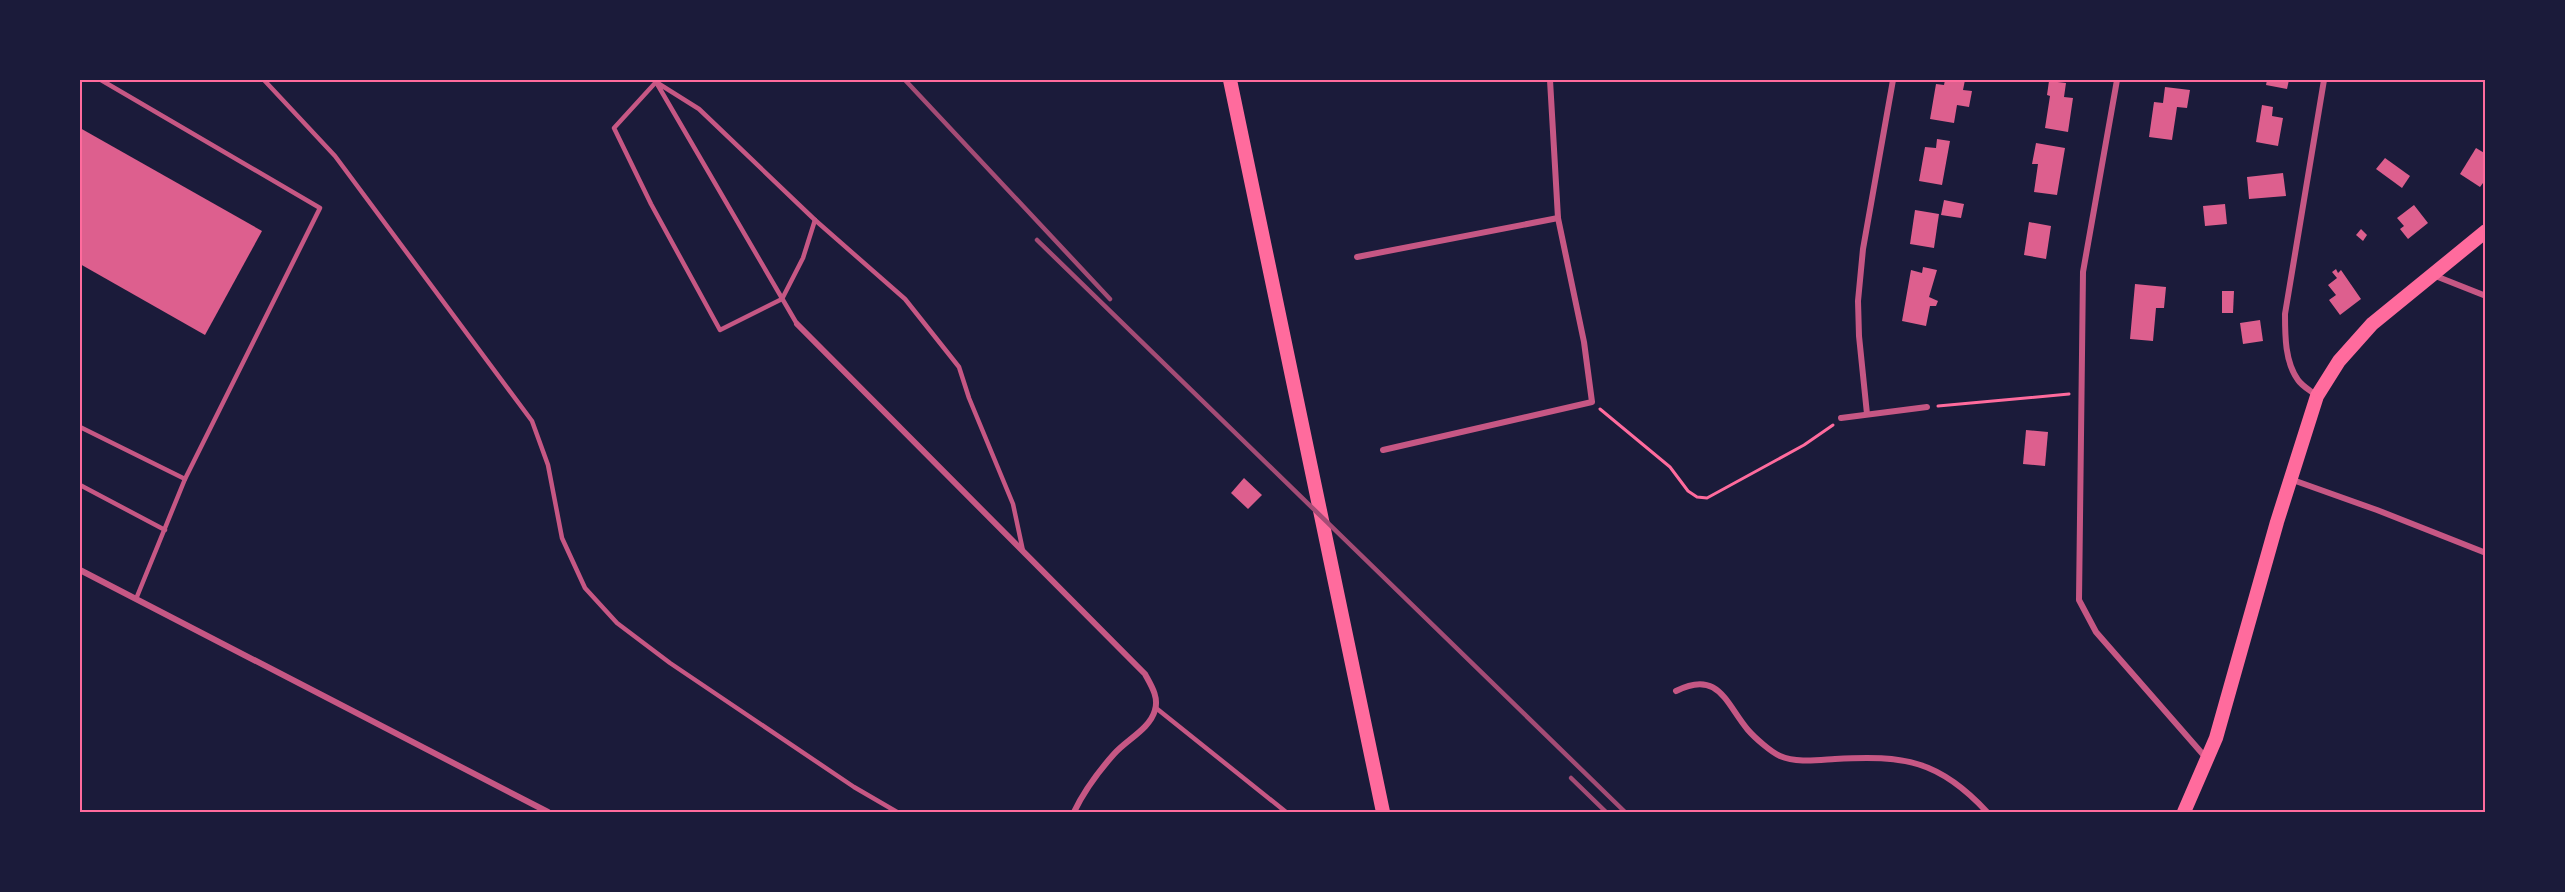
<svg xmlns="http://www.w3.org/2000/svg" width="2565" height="892" font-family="'Open Sans',sans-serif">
  <rect width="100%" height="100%" fill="#1b1b3a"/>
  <g fill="#dd5f8e">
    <polygon points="1945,80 1965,80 1963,90 1972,91 1969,107 1957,105 1954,123 1930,119 1936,84 1944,85"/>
    <polygon points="2267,80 2289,80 2287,89 2266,85"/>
    <polygon points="2049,81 2066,83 2064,97 2073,98 2068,132 2045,128 2050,96 2047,95"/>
    <polygon points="2165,87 2190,90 2187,108 2177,107 2172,140 2149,137 2154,102 2163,103"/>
    <polygon points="2262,105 2273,107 2272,116 2283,118 2278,146 2256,142"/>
    <polygon points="80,128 262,231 205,335 80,264"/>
    <polygon points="1937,139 1950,141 1942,185 1919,181 1925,147 1936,148"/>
    <polygon points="2036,143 2065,148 2057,195 2034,192 2038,164 2032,164"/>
    <polygon points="2476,148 2486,154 2486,179 2480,187 2460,174"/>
    <polygon points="2385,158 2410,176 2402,188 2376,169"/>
    <polygon points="2283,173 2286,196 2249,199 2247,177"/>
    <polygon points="1944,200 1964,204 1961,218 1941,215"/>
    <polygon points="2225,204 2227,224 2205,226 2203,206"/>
    <polygon points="2414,205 2428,223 2408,239 2400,229 2404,226 2397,218"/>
    <polygon points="1915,210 1939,214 1934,248 1910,244"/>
    <polygon points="2029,222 2051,226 2046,259 2024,255"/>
    <polygon points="2361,229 2367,235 2363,241 2356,235"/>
    <polygon points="1923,267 1937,270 1929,297 1938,301 1936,306 1930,306 1926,326 1902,321 1911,270 1922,273"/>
    <polygon points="2336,269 2338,273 2341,270 2361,299 2340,315 2329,300 2336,295 2328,285 2337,278 2332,272"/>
    <polygon points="2135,284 2166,287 2164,308 2156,308 2153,341 2130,339"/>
    <polygon points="2222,291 2234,291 2233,313 2222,313"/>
    <polygon points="2260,320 2263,341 2243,344 2240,323"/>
    <polygon points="2026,430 2048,432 2045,466 2023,464"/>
    <polygon points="1244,478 1262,495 1248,509 1231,493"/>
  </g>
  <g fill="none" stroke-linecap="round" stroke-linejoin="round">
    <g stroke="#ff6b9d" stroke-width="3">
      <polyline points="1938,406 2069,394"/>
      <polyline points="1600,409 1670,467 1688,491 1697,497 1707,498 1804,445 1833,425"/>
    </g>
    <g stroke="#c65784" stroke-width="4.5">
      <polyline points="101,80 320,208 185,479 136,599"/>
      <polyline points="264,80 335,156 532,421 548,465 562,538 585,588 617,623 670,663 854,787 897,812"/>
      <polyline points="656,82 614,128 651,204 720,330 782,299 803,258 815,220"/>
      <polyline points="797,324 656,82 699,109 815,220 905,299 959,367 969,398 1013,504 1023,551"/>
      <polyline points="80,427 185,479"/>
      <polyline points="80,485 165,530"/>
      <polyline points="1156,708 1286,812"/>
    </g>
    <g stroke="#c65784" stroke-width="6">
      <polyline points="2117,80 2083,272 2079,600 2096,632 2207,759"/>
      <polyline points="1357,257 1558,218"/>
      <polyline points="2433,275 2486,296"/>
      <path d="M797,324L1145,674C1151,685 1159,697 1155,710C1150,729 1126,740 1114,754C1098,772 1084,791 1074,812"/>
      <path d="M2317,396C2311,391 2302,386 2298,380C2285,362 2285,336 2285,314L2324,80"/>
      <polyline points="1867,414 1859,336 1858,301 1863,249 1893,80"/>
      <polyline points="1841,418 1927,407"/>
      <polyline points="1383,450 1592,402 1584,342 1558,218 1550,80"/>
      <polyline points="2290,479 2377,510 2486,553"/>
      <polyline points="80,570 548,812"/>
      <path d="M1676,691C1719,669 1726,704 1748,730C1755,738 1771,752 1780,756C1796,763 1818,760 1835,759C1904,755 1939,760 1987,812"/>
    </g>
    <g stroke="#ff6b9d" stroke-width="14">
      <polyline points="1230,80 1383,812"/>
      <polyline points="2184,812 2216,738 2277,522 2317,396 2339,361 2372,324 2486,231"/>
    </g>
    <g stroke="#a44b75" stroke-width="4.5">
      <polyline points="905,80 1110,299"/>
      <polyline points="1037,240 1625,812"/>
      <polyline points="1571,778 1606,812"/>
    </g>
  </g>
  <rect width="2565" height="892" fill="none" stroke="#1b1b3a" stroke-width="162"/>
  <rect x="81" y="81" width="2403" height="730" fill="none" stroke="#ff6b9d" stroke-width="2"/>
</svg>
